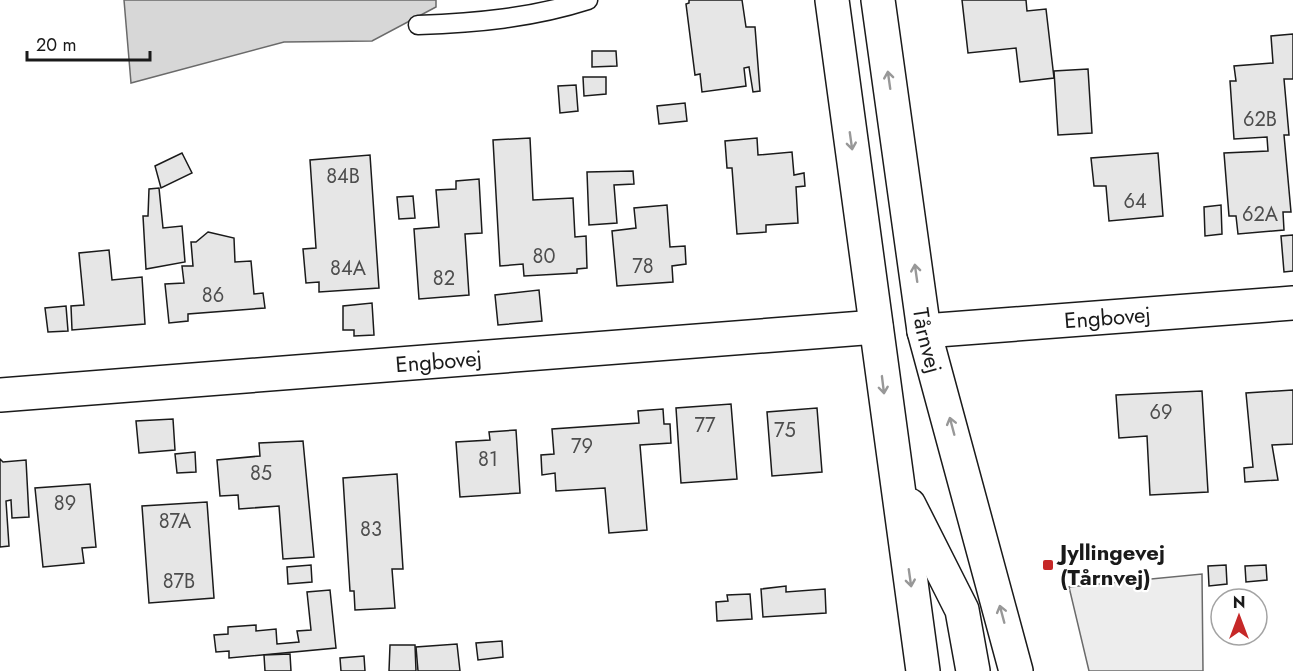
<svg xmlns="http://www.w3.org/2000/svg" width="1293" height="671" font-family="Jost,sans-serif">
  <rect width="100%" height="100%" fill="#fff"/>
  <polygon fill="#ededed" stroke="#6a6a6a" stroke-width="1.5" points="1202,574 1203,671 1089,671 1069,587"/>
  <polygon fill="#d7d7d7" stroke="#6a6a6a" stroke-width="1.5" points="124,0 436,0 436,7 372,41 284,42 131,83"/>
  <g fill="#e6e6e6" stroke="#1a1a1a" stroke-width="1.5">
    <polygon points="689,0 742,0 746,27 755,27 760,91 753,92 749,67 744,68 746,86 702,92 700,74 695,75 686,4 689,3"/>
    <polygon points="962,0 1026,0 1027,11 1046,9 1054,78 1020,82 1016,48 968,53"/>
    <polygon points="1293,34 1293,79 1284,79 1289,135 1284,135 1291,212 1283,212 1284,230 1238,234 1236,216 1229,216 1224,153 1268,151 1267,137 1234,139 1230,81 1236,81 1234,66 1273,63 1271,36"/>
    <polygon points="592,51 616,51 617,66 592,67"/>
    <polygon points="1088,69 1092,133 1058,135 1054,71"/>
    <polygon points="583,77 606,77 606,94 584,96"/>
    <polygon points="576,85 578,111 560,113 558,86"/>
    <polygon points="685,103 687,121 659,124 657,106"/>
    <polygon points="530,138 533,200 573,198 575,237 586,236 587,268 577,269 577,273 524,276 523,264 500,266 493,140"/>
    <polygon points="757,138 758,155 792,152 794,175 804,173 805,186 796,187 798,223 766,225 766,232 737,234 732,168 727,168 725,141"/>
    <polygon points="182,153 192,173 161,188 155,166"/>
    <polygon points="1158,153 1163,216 1109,221 1106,186 1094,186 1091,158"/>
    <polygon points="370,155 379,288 319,292 319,282 306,283 303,249 316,248 310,160"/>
    <polygon points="633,171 634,184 614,185 617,223 589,225 587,172"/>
    <polygon points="479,179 482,233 465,234 469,295 419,299 414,229 439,227 436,190 456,189 456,181"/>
    <polygon points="159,188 163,228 182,226 185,262 146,269 143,216 148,216 149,189"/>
    <polygon points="413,196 415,218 399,219 397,197"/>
    <polygon points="667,205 670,247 685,246 686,264 672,266 673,282 617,286 612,231 636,228 634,208"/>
    <polygon points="1221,205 1222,234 1205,236 1204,207"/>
    <polygon points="208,232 234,238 235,262 251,261 254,294 263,293 265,308 188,314 188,321 169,323 165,284 184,283 182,266 193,266 191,242 196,242"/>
    <polygon points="1293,235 1293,271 1284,272 1281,236"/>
    <polygon points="109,250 112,280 142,277 145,324 72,330 71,306 84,305 79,253"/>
    <polygon points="539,290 542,321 498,325 495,295"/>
    <polygon points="372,303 374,335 354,336 354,330 343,330 343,306"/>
    <polygon points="66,306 68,331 48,332 45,308"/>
    <polygon points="1293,390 1293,444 1272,445 1278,480 1245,482 1244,468 1253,467 1246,393"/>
    <polygon points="1202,391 1208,492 1150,495 1147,436 1119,438 1116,395"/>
    <polygon points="731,404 737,479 681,483 676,408"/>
    <polygon points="817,408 822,472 772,476 767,412"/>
    <polygon points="663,409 664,424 670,424 671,443 640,445 647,530 609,533 605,488 556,491 555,473 542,475 541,455 554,454 552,429 639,423 638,411"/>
    <polygon points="173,419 175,450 139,453 136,421"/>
    <polygon points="516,430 520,493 460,497 456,442 490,440 489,432"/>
    <polygon points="303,441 314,557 283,559 279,506 239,509 238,495 220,496 217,460 260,456 259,443"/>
    <polygon points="195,452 196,472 177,473 175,454"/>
    <polygon points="0,459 3,462 26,460 29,517 12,518 11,500 6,501 9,546 0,547"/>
    <polygon points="397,474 403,569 392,569 395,608 355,610 354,591 350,591 343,478"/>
    <polygon points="90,484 96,547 82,548 84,563 43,567 35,488"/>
    <polygon points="207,502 214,598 149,603 142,506"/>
    <polygon points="311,565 312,582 288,584 287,567"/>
    <polygon points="1226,565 1227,584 1209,586 1208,566"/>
    <polygon points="1266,565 1267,580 1246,582 1245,566"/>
    <polygon points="786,586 786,592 825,589 826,613 763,617 761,589"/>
    <polygon points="330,590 336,648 229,658 229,651 216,652 214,635 228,634 228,627 256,625 256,631 276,629 277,644 299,642 297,631 311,630 307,592"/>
    <polygon points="750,594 752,619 717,621 716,602 728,601 727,595"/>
    <polygon points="502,641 503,657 478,660 476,643"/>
    <polygon points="457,644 460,671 418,671 416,647"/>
    <polygon points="390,645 415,645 416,671 389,671"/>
    <polygon points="290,654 291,671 265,671 264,655"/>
    <polygon points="364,656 365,671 341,671 340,658"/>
  </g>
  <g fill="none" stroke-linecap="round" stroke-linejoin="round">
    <defs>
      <path id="service" d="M418,25C476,23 532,18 588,0"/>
      <g id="minor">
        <path id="s1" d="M924,331L1293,303"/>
        <path id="s2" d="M0,395L876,327"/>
      </g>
      <g id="tertiary">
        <polyline points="832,0 923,671"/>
        <path id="s3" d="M878,0L924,331L1016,671"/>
        <polyline points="909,505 962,610 973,671"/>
      </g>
    </defs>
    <use href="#service" stroke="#1a1a1a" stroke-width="21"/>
    <use href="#minor" stroke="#1a1a1a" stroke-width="36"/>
    <use href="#tertiary" stroke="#1a1a1a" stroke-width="36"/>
    <use href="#service" stroke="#fff" stroke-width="18"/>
    <use href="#minor" stroke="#fff" stroke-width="33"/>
    <use href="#tertiary" stroke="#fff" stroke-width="33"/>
  </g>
  <defs><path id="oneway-shaft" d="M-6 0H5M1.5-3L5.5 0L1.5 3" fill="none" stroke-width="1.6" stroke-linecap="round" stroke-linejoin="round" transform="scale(1.5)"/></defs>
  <g stroke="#989898">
    <use href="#oneway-shaft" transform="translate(889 80) rotate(-98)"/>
    <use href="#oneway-shaft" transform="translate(851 141) rotate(82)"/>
    <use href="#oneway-shaft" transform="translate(916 273) rotate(-98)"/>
    <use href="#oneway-shaft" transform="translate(883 385) rotate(83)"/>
    <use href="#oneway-shaft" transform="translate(952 426) rotate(-105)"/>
    <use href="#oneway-shaft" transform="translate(910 578) rotate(82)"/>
    <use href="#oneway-shaft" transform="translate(1002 614) rotate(-105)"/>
  </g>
  <rect fill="#c62828" stroke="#fff" stroke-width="2" x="1042" y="559" width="12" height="12" rx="3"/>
  <g text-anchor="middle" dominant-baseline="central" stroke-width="4.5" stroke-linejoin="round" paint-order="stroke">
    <g font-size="20" fill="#4d4d4d">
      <text x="1260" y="119">62B</text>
      <text x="343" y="176">84B</text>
      <text x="1135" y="201">64</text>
      <text x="1260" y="214">62A</text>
      <text x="544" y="256">80</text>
      <text x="643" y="266">78</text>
      <text x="348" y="268">84A</text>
      <text x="444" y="278">82</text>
      <text x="213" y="295">86</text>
      <text x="1161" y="412">69</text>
      <text x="705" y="425">77</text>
      <text x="785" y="430">75</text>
      <text x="582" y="446">79</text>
      <text x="488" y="459">81</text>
      <text x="261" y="473">85</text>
      <text x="65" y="503">89</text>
      <text x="175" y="521">87A</text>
      <text x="371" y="529">83</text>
      <text x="179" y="581">87B</text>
    </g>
    <g font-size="22" fill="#1a1a1a" stroke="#fff">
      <text stroke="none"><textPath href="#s1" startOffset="184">Engbovej</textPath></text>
      <text stroke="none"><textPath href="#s3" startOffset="344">Tårnvej</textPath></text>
      <text stroke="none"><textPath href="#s2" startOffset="440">Engbovej</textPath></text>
    </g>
    <g font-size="22" font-weight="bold" fill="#1a1a1a" stroke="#fff" text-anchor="start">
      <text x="1060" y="552">Jyllingevej<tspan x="1060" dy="25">(Tårnvej)</tspan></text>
    </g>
  </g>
  <g transform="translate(1239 617)"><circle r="28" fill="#ffffff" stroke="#a3a3a3" stroke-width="1.5"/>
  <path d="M0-4.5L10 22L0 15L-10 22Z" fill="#c62828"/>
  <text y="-9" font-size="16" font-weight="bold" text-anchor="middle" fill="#1a1a1a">N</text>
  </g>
  <path d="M27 51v9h123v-9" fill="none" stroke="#1a1a1a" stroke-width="3"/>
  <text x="36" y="51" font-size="18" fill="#1a1a1a" stroke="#ffffff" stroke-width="4.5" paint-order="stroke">20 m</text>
</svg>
